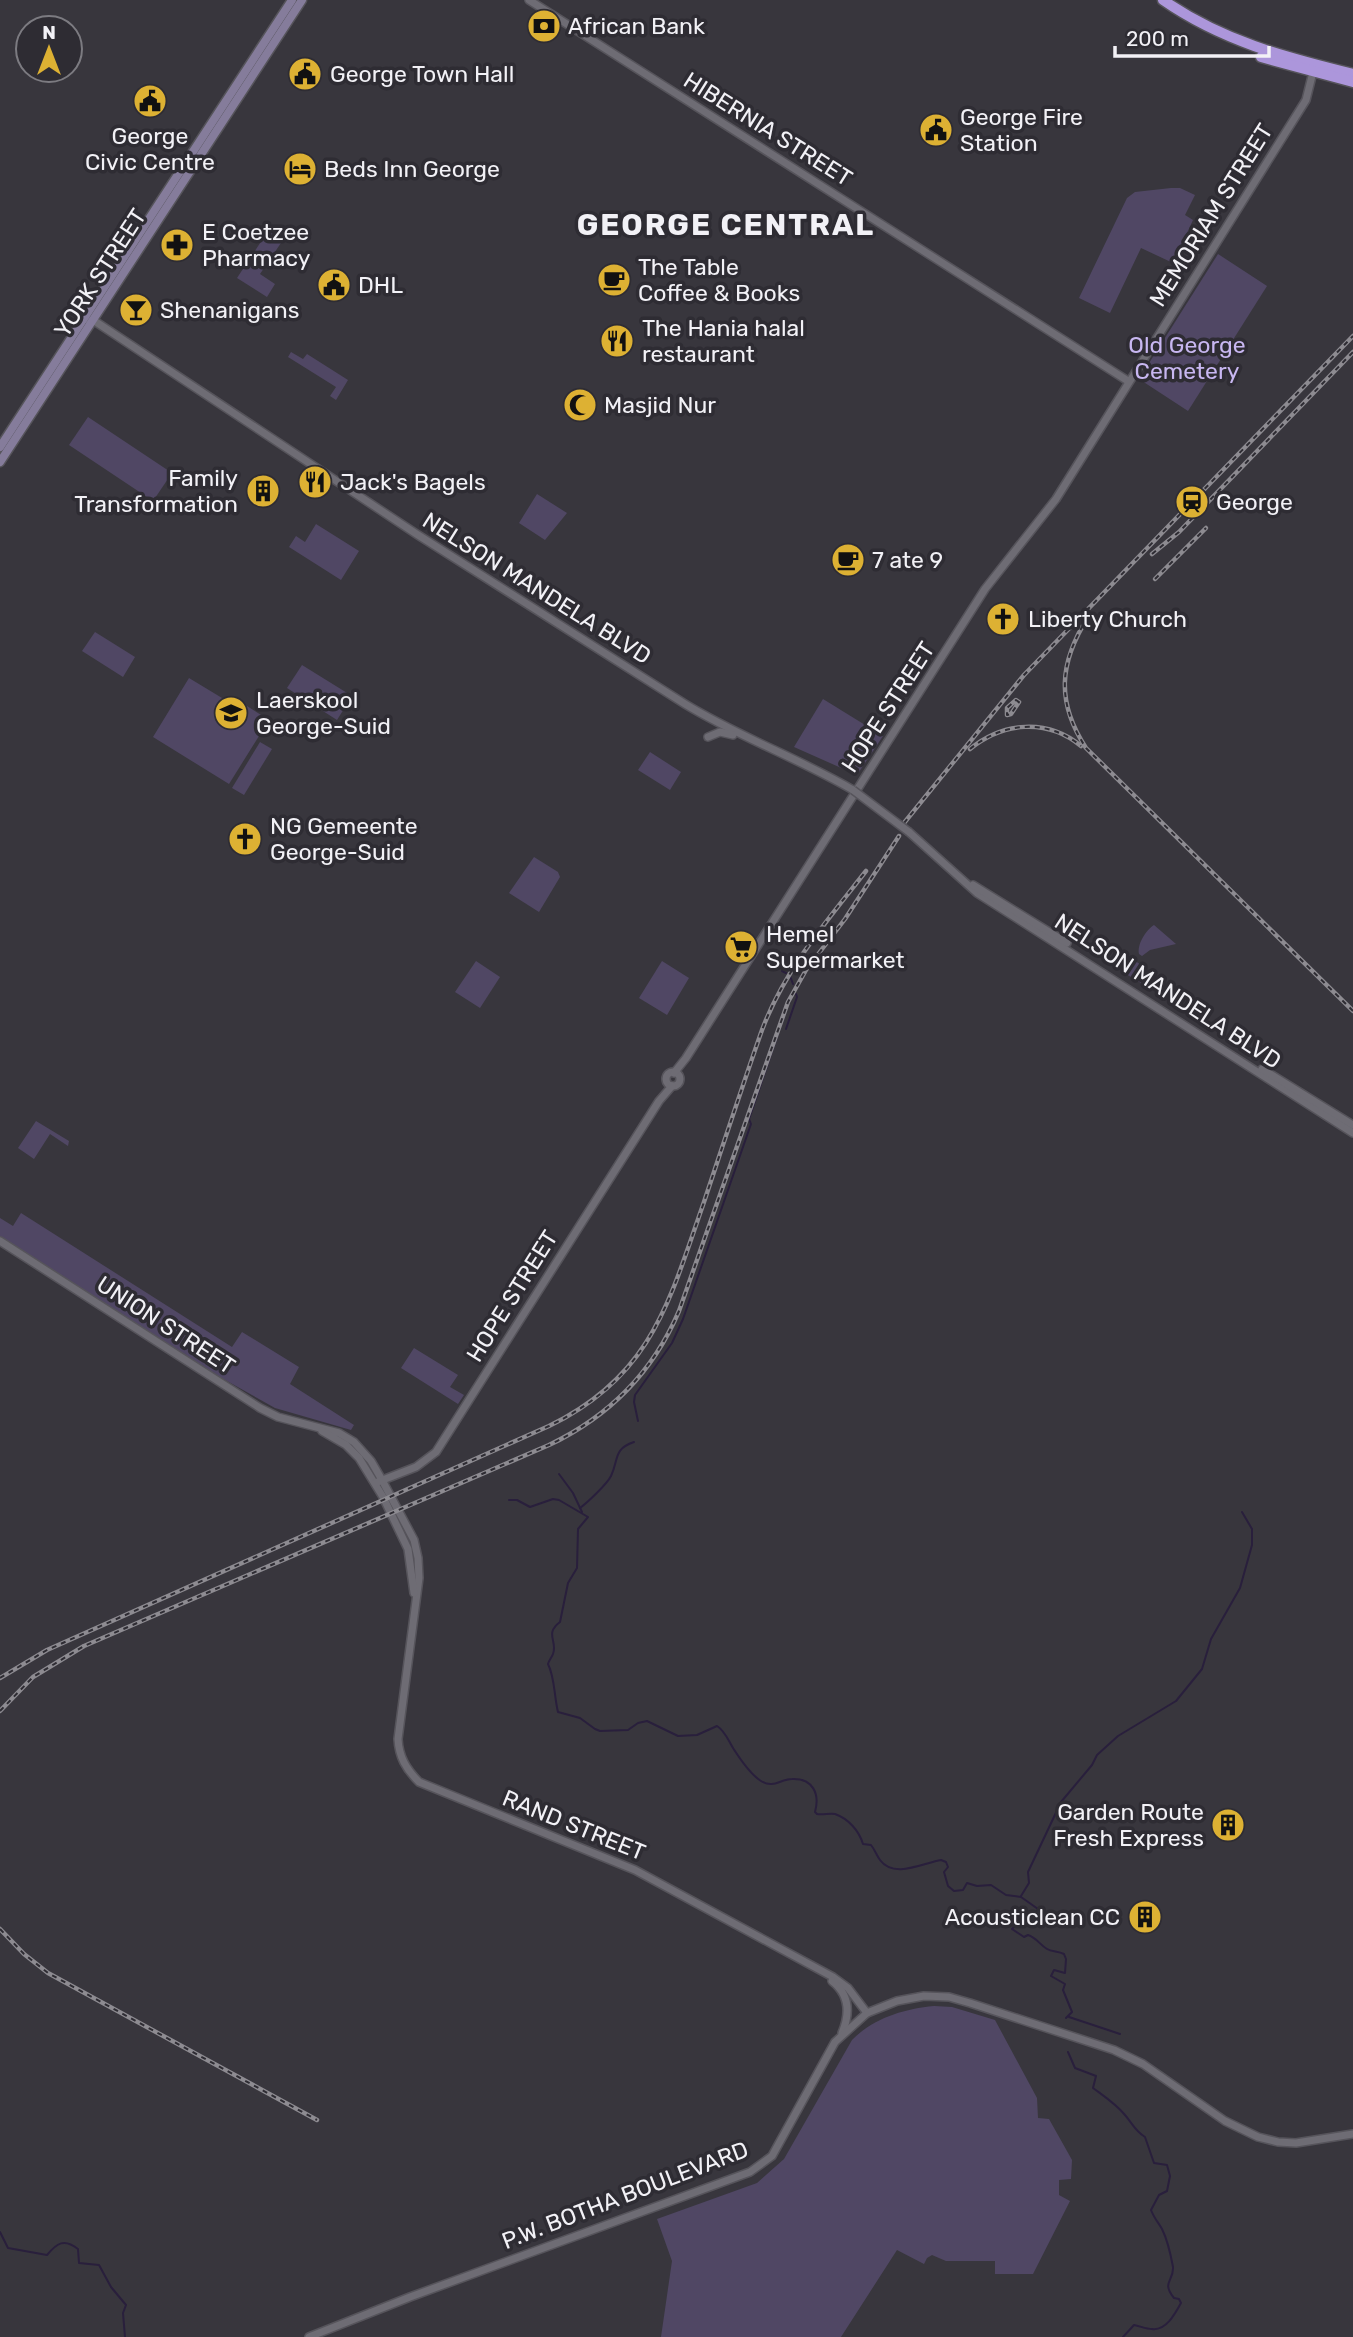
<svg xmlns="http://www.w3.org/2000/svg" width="1353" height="2337" font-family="Rubik,sans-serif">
  <rect width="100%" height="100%" fill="#38363d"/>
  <g fill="#504764">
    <polygon points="1171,188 1180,188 1195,195 1185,215 1193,220 1173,263 1141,248 1110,313 1079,298 1127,198 1135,192"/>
    <polygon points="268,231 283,240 260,274 275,284 267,297 237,278"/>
    <polygon points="1218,254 1267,286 1188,411 1139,379"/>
    <polygon points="291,352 303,359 307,354 348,380 336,400 330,396 336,387 288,357"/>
    <polygon points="88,417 172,473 153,501 69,445"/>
    <polygon points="537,494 567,513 545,540 519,523"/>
    <polygon points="316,524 359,551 341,580 289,547 296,536 305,542"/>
    <polygon points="95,632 135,657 123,677 82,651"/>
    <polygon points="302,665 352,696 337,720 287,688"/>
    <polygon points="189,678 227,701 236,699 269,720 229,784 153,737"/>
    <polygon points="823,699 883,736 857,775 794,747"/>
    <polygon points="260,742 272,749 244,795 232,788"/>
    <polygon points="650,752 681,772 670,790 638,770"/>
    <polygon points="534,857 558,872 560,877 539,912 509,893"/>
    <path d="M1154,925L1176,944L1150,950L1142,956L1139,954C1137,944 1146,930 1154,925Z"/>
    <polygon points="476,961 500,977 480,1008 455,992"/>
    <polygon points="662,961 689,978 667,1015 639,998"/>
    <polygon points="1135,961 1143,966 1149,984 1146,986 1126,974 1128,963"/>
    <polygon points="36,1121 69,1141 68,1146 50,1134 34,1159 18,1148"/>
    <polygon points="21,1213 232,1347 242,1332 299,1367 290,1384 354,1425 351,1430 275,1408 218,1376 0,1238 0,1218 13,1226"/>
    <polygon points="414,1348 458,1375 450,1387 464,1395 458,1404 401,1368"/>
    <path d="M934,2006L952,2007L995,2020L1037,2098L1038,2118L1049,2119L1072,2160L1071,2179L1059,2180V2195L1070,2201L1033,2274H995V2261H946L932,2255L927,2258L924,2264L897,2250L841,2337H661L672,2261L657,2219L757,2183L784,2159L852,2040C874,2018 903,2009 934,2006Z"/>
  </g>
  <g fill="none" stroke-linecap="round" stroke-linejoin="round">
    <g stroke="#291f3c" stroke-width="2">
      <polyline points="782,971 786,973"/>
      <polyline points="790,976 793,984"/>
      <polyline points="786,1029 797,997 796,994"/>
      <polyline points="638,1421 634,1402 635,1395 672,1343 683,1319 751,1124 749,1119 778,1034"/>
      <polyline points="559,1474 573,1493 582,1512"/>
      <path d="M509,1500H517L530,1507L553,1499L559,1500L588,1517L578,1529L577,1568L568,1583L560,1622C544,1634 558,1641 553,1654C552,1657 549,1660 548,1664C555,1678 554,1696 558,1712L580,1718L595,1729L600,1731L628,1730L638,1723L647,1721L678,1736L697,1735L717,1726C725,1731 728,1740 733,1748C740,1759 750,1774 761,1781C774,1789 780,1779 792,1779C813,1778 820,1794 815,1812L817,1814C823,1815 830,1813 835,1814C849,1819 859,1831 863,1844L871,1845C875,1850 877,1856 880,1860C894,1879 923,1863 941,1860L946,1862L948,1867L944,1872L948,1886L954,1891L963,1890L967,1883L977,1886L991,1885L1006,1895L1021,1897L1038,1909L1035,1916L1017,1924L1012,1929L1024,1937L1028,1935C1037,1938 1039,1944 1047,1949C1052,1952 1058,1951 1064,1954L1066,1959L1065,1973L1054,1970L1051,1976L1065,1984L1063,1990L1072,2012L1066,2018"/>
      <path d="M580,1508C588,1502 607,1484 611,1476C619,1459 613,1449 634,1442"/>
      <polyline points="1021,1896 1029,1883 1028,1872 1061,1802 1092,1765 1097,1755 1118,1736 1176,1701 1202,1669 1211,1639 1240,1588 1252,1545 1252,1529 1242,1512"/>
      <polyline points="1069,2017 1120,2034"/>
      <path d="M1068,2052L1075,2068L1096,2076L1093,2088C1105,2097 1116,2104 1125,2115C1132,2123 1135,2131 1145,2137L1154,2163L1167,2165L1170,2176L1167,2191L1159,2195L1151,2210C1154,2218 1158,2222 1162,2229C1167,2239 1171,2256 1173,2267C1174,2281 1161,2282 1174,2298L1179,2299L1181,2303C1175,2314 1166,2331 1152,2329C1146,2329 1140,2326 1134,2325L1123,2337"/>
      <path d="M0,2232L8,2248L47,2255C57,2243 64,2238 78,2249L79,2263L99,2265L111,2287L126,2305L123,2313L125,2337"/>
    </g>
    <defs>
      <g id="tertiary">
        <polyline points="529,0 1128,381"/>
        <path d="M89,321L93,320L418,535L685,704C739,737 798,758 853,790"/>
        <polyline points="708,737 720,732 733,735"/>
        <polyline points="909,832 977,893 1353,1133"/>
        <polyline points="973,885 1067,943"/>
        <polyline points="1262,1069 1353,1125"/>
        <circle cx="673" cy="1079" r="7"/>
        <polyline points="674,1073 686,1058 985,589 1056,499 1306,100 1314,68"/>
        <path d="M0,1241L260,1408L278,1417L339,1433L354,1442L371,1461L382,1480L414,1540L418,1558L419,1578L398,1739C399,1757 406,1769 419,1782L635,1870L833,1977L848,1988L867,2013"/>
        <polyline points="322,1431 346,1445 359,1458 383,1497 408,1549 414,1593"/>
        <polyline points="375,1483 416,1467 436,1452 659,1101 672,1086"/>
        <path d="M832,1981C850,1995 850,2014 842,2033"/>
        <polyline points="309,2337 410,2297 750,2172 772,2156 835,2042 867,2013 897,2001 924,1996 949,1997 970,2003 1114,2050 1143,2064 1225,2121 1258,2137 1278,2142 1296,2143 1353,2134"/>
      </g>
      <g id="secondary">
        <polyline points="0,447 292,0"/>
        <polyline points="0,462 302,0"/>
      </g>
      <g id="trunk">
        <path d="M1163,0C1222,41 1284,57 1353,74"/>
        <polyline points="1261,57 1353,82"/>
      </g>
    </defs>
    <use href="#tertiary" stroke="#56545b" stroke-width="10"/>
    <use href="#secondary" stroke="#56545b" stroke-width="11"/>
    <use href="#trunk" stroke="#56545b" stroke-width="13"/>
    <use href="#tertiary" stroke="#6e6c74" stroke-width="7"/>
    <use href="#secondary" stroke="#857c9b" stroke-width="8"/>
    <use href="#trunk" stroke="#ac96db" stroke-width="10"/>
    <defs>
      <g id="rail">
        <polyline points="1152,554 1179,532 1353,352"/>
        <polyline points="1155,579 1206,528"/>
        <path d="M1088,617C1059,663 1056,702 1086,748L1353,1011"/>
        <polygon points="1016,700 1019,702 1011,714 1007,715 1007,708"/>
        <path d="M970,749C1003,722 1047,718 1081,746"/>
        <polyline points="904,823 1024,675 1353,336"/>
        <path d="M0,1678L47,1650L549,1426C652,1376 669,1302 704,1202C723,1145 742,1087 762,1030C785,969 826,922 866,871"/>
        <path d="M0,1711L33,1677L84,1646L549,1445C608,1417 653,1372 679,1311L788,1002L806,970L845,919L899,836"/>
        <polyline points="0,1929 24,1954 48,1973 317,2120"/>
      </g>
    </defs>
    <use href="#rail" stroke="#8d8b91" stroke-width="4.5"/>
    <use href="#rail" stroke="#2e2c33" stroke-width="2" stroke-dasharray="5" stroke-linecap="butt"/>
    <defs>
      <polyline id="tertiary-bridge" points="853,790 909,832"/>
    </defs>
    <use href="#tertiary-bridge" stroke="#56545b" stroke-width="10" stroke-linecap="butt"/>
    <use href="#tertiary-bridge" stroke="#6e6c74" stroke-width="7"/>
  </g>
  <defs>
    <symbol id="bank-disc" viewBox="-11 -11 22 22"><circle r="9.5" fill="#ddb133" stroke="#2e2c33"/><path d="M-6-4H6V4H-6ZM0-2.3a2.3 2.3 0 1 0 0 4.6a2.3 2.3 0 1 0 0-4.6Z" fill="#111"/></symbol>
    <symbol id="civic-disc" viewBox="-11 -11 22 22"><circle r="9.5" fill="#ddb133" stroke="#2e2c33"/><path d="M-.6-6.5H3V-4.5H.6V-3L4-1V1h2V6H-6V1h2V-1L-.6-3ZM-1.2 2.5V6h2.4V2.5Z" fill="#111"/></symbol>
    <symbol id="hotel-disc" viewBox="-11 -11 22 22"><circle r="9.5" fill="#ddb133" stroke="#2e2c33"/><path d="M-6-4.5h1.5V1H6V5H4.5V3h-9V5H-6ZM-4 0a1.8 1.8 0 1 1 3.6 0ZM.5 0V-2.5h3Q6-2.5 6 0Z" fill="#111"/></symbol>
    <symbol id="pharmacy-disc" viewBox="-11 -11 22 22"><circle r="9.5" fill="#ddb133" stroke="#2e2c33"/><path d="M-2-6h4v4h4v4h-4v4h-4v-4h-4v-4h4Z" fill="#111"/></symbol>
    <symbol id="cafe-disc" viewBox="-11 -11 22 22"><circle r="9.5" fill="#ddb133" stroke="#2e2c33"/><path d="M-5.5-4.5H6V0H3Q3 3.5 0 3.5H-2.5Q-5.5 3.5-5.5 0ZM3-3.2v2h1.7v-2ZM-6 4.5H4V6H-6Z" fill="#111"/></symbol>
    <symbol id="bar-disc" viewBox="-11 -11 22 22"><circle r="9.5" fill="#ddb133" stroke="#2e2c33"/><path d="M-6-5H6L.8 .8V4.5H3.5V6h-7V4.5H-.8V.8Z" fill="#111"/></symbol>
    <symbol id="restaurant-disc" viewBox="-11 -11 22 22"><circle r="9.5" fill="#ddb133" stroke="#2e2c33"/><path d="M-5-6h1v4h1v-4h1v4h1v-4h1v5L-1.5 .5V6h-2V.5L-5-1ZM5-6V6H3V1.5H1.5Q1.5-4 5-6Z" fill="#111"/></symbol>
    <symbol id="mosque-disc" viewBox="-11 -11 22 22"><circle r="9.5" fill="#ddb133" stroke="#2e2c33"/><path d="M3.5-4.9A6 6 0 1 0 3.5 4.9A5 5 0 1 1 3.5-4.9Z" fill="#111"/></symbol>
    <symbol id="building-disc" viewBox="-11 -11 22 22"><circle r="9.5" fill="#ddb133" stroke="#2e2c33"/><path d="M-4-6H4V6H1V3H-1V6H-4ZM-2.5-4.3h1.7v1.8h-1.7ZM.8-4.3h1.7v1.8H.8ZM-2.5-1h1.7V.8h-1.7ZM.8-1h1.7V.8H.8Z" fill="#111"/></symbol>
    <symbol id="station-disc" viewBox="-11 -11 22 22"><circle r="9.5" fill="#ddb133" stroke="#2e2c33"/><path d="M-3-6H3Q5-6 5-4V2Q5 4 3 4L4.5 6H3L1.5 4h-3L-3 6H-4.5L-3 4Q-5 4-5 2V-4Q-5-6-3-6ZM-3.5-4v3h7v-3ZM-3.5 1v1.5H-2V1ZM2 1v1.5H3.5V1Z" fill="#111"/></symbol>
    <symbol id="church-disc" viewBox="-11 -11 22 22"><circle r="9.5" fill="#ddb133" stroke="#2e2c33"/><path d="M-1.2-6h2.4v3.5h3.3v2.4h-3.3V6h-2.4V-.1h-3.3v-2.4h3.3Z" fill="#111"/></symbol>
    <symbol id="school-disc" viewBox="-11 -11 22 22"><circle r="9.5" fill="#ddb133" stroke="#2e2c33"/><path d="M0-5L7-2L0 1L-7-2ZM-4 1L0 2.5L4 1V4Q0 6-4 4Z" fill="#111"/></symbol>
    <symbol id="supermarket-disc" viewBox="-11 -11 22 22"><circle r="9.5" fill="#ddb133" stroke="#2e2c33"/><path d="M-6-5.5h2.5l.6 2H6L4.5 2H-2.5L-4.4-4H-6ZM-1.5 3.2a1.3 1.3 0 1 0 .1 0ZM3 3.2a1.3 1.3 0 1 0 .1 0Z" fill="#111"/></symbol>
  </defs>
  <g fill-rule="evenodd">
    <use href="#bank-disc" x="525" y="7" width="38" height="38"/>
    <use href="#civic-disc" x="286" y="55" width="38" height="38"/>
    <use href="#civic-disc" x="131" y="82" width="38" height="38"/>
    <use href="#civic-disc" x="917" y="111" width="38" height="38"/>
    <use href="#hotel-disc" x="281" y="150" width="38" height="38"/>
    <use href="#pharmacy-disc" x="158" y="226" width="38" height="38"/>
    <use href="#cafe-disc" x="595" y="261" width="38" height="38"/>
    <use href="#civic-disc" x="315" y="266" width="38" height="38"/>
    <use href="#bar-disc" x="117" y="291" width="38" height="38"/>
    <use href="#restaurant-disc" x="598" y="322" width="38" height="38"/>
    <use href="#mosque-disc" x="561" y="386" width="38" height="38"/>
    <use href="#restaurant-disc" x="296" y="463" width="38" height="38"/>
    <use href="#building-disc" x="244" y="472" width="38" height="38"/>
    <use href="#station-disc" x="1173" y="483" width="38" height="38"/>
    <use href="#cafe-disc" x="829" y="541" width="38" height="38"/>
    <use href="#church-disc" x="984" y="600" width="38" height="38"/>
    <use href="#school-disc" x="212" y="694" width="38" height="38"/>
    <use href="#church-disc" x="226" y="820" width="38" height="38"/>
    <use href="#supermarket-disc" x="722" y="928" width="38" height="38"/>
    <use href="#building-disc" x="1209" y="1806" width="38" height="38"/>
    <use href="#building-disc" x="1126" y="1898" width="38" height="38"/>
  </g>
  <g text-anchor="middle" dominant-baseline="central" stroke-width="7" stroke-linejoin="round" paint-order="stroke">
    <g font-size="23" fill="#f2f1f6" stroke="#2e2c33" text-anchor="start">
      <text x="568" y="26">African Bank</text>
      <text x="330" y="74">George Town Hall</text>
      <text x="960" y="117">George Fire<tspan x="960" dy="26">Station</tspan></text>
      <text x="150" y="136" text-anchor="middle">George<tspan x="150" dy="26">Civic Centre</tspan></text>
      <text x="324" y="169">Beds Inn George</text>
      <text x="202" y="232">E Coetzee<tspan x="202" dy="26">Pharmacy</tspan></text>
      <text x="638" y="267">The Table<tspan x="638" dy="26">Coffee &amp; Books</tspan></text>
      <text x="358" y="285">DHL</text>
      <text x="160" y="310">Shenanigans</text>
      <text x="642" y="328">The Hania halal<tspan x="642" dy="26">restaurant</tspan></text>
      <text x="604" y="405">Masjid Nur</text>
      <text x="238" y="478" text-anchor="end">Family<tspan x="238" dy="26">Transformation</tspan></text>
      <text x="340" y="482">Jack's Bagels</text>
      <text x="1216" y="502">George</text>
      <text x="872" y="560">7 ate 9</text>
      <text x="1028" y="619">Liberty Church</text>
      <text x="256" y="700">Laerskool<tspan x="256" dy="26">George-Suid</tspan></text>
      <text x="270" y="826">NG Gemeente<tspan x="270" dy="26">George-Suid</tspan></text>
      <text x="766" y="934">Hemel<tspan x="766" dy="26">Supermarket</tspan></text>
      <text x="1204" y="1812" text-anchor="end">Garden Route<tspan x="1204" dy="26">Fresh Express</tspan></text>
      <text x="1120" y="1917" text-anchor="end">Acousticlean CC</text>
    </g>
    <g font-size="23" fill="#f2f1f6" stroke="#2e2c33">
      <text transform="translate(768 129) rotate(32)">HIBERNIA STREET</text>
      <text transform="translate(1211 215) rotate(-58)">MEMORIAM STREET</text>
      <text transform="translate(100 273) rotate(-57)">YORK STREET</text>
      <text transform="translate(537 588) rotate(32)">NELSON MANDELA BLVD</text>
      <text transform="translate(888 707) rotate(-57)">HOPE STREET</text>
      <text transform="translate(1168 991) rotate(33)">NELSON MANDELA BLVD</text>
      <text transform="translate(512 1296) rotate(-58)">HOPE STREET</text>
      <text transform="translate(166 1325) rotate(33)">UNION STREET</text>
      <text transform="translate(574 1825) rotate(22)">RAND STREET</text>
      <text transform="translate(625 2195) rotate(-21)">P.W. BOTHA BOULEVARD</text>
    </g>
    <g font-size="23" fill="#c8b7f1" stroke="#2e2c33">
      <text x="1187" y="345">Old George<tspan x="1187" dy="26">Cemetery</tspan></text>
    </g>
    <g font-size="30" font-weight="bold" letter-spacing="2" fill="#f2f1f6" stroke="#2e2c33">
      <text x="726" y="225">GEORGE CENTRAL</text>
    </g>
  </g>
  <g transform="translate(49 49)"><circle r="33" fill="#2e2c33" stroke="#7c7b81" stroke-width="2"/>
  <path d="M0-5L12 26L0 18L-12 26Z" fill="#ddb133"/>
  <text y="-10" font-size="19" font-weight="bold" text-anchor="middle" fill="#f2f1f6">N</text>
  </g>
  <path d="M1115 46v10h154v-10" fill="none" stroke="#f2f1f6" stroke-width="3.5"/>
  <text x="1126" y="46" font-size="21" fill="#f2f1f6" stroke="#2e2c33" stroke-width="5" paint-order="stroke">200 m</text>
</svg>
